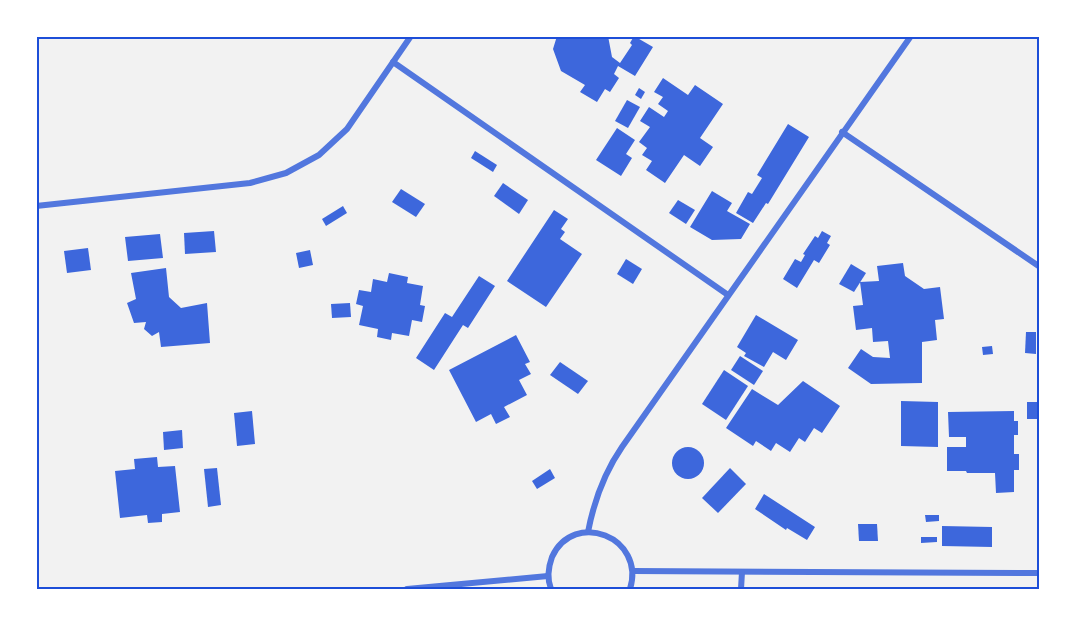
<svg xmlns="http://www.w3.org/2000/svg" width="1076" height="625" font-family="'Asap Condensed',sans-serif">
  <rect width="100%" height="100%" fill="#f2f2f2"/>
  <g fill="#3d67dc">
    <polygon points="557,36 608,36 612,57 620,63 632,45 630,43 634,36 653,47 635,76 618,66 614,74 619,78 610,92 605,89 597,102 580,92 585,85 561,71 553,49"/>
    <polygon points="663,78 688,95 695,85 723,104 700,138 713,147 700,166 684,155 665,183 646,170 652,161 642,155 647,148 639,142 650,127 640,121 649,107 664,117 668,111 658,104 663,97 654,92"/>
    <polygon points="639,88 645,92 641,99 635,95"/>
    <polygon points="627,100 640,107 628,128 615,121"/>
    <polygon points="788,124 809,137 768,204 766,203 753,223 736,213 748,192 752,194 762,178 757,175"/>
    <polygon points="617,128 635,140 626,154 632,158 621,176 596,160"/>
    <polygon points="475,151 497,165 493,172 471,158"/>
    <polygon points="503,183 528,200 519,214 494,196"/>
    <polygon points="401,189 425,204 416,217 392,202"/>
    <polygon points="712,191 732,203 727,211 750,224 741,239 712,240 690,227"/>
    <polygon points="678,200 695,210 686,224 669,213"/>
    <polygon points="343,206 347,213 326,226 322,219"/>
    <polygon points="554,210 568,219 561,229 565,232 560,239 582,254 546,307 507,281"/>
    <polygon points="214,231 216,252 185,254 184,233"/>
    <polygon points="822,231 831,236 827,243 830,245 819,263 814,260 797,288 783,279 795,259 801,262 805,255 803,254 815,236 818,238"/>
    <polygon points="160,234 163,258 128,261 125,237"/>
    <polygon points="88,248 91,270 67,273 64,251"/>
    <polygon points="310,250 313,265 299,268 296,253"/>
    <polygon points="626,259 642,269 633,284 617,274"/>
    <polygon points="903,263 905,276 924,289 940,287 944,319 935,320 937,340 922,342 922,383 871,384 848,368 861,349 873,357 890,358 888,341 873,342 872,328 856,330 853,306 863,305 860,282 879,281 877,266"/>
    <polygon points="851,264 866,273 854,292 839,284"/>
    <polygon points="166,268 169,297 181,308 207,303 210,343 161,347 159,332 152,336 144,329 146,322 134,323 127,303 136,299 131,273"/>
    <polygon points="389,273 408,277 407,283 423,286 420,305 425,306 422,322 412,320 409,336 392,333 391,340 377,337 378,329 359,325 363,306 356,304 359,290 371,292 373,279 387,282"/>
    <polygon points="479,276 495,286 468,328 463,325 434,370 416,358 445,313 452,317"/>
    <polygon points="350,303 351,317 332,318 331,304"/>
    <polygon points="756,315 798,340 786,360 773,352 764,367 744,356 746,353 737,347"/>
    <polygon points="1026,332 1036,332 1036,354 1025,353"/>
    <polygon points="516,335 530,362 525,364 531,374 519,380 527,395 504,407 510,417 496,424 491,414 476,422 449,370"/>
    <polygon points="992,346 993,354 983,355 982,347"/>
    <polygon points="740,356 763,371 754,385 731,370"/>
    <polygon points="560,362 588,381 578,394 550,375"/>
    <polygon points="724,370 748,386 726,420 702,404"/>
    <polygon points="803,381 840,406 822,433 814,428 805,442 799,438 790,452 776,443 771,451 756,441 753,446 726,428 752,389 778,405"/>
    <polygon points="901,401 938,402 938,447 901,446"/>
    <rect x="1027" y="402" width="13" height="17"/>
    <polygon points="252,411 255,444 237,446 234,413"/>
    <polygon points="1014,411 1014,421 1018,421 1018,435 1014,435 1014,454 1019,454 1019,470 1014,470 1014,492 996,493 995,473 967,473 966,471 947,471 947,447 966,447 966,437 949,437 948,412"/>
    <polygon points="182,430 183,448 164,450 163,432"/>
    <circle cx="688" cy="463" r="16"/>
    <polygon points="157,457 158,467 175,466 180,512 162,514 162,522 148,523 147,515 120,518 115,471 135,469 134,459"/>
    <polygon points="217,468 221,505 208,507 204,469"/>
    <polygon points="730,468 746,484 718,513 702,498"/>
    <polygon points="550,469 555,478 537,489 532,481"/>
    <polygon points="764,494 815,527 807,540 787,528 786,530 755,509"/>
    <polygon points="925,515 939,515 939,521 926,522"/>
    <polygon points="858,524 877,524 878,541 859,541"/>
    <polygon points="942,526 992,527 992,547 942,546"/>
    <polygon points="921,537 937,537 937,542 921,543"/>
  </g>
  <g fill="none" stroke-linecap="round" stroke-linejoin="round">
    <g stroke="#5277de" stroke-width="6">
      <polyline points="393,62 728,295"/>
      <polyline points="842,132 1040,267"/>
      <polyline points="36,206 250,183 286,173 319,155 347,129 411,36"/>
      <path d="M588,532C594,501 604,473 622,447L911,36"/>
      <polyline points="633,571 1040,573"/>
      <polyline points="407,589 548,576"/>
      <path d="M551,589C547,579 548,568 552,557C574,509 646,537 630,589"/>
      <polyline points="741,589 742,572"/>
    </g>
  </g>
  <rect width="1076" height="625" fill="none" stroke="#ffffff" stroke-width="75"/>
  <rect x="38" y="38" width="1000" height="550" fill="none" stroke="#1d4ed8" stroke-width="2"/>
</svg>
